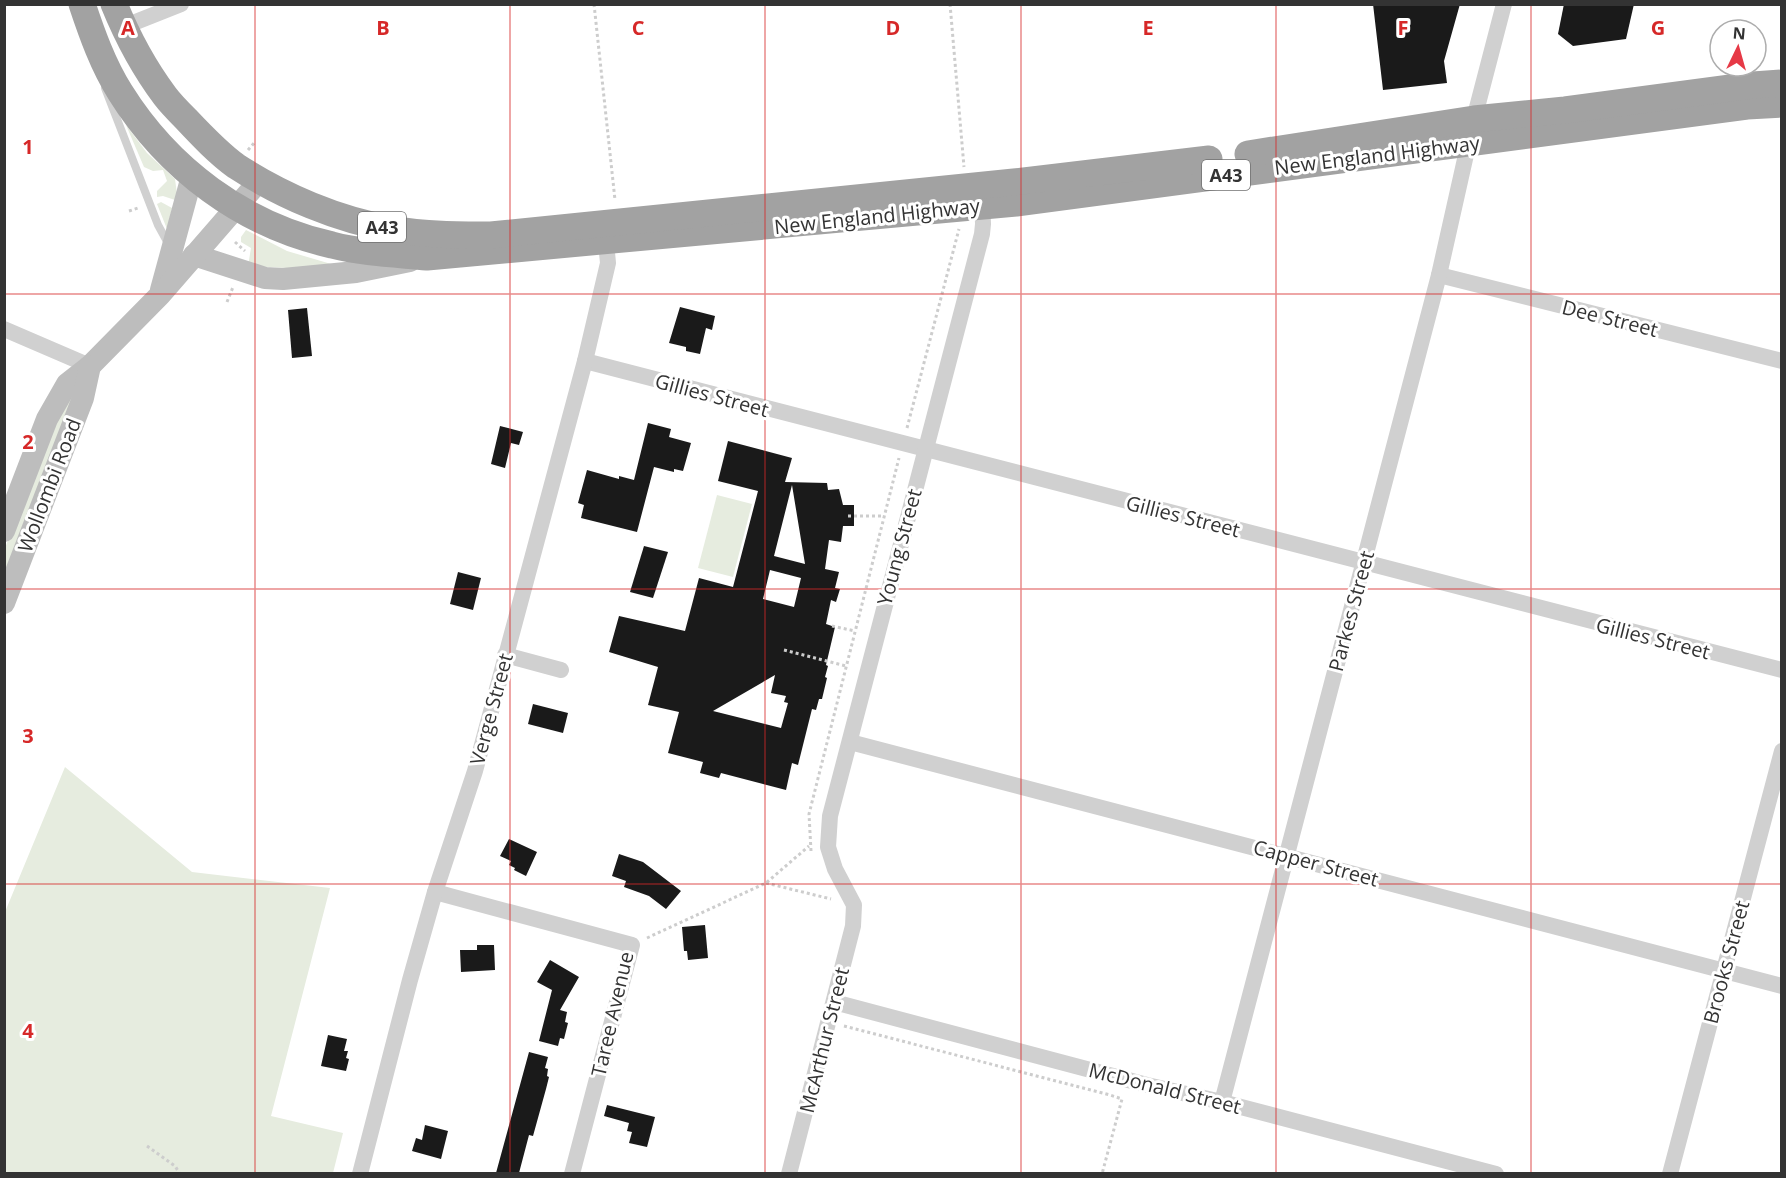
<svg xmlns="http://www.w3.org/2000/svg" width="1786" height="1178" font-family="'Open Sans',sans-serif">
  <rect width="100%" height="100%" fill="#fff"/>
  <g fill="#e6ecdf">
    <polygon points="126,125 147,153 175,179 177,194 175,200 163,196 157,197 157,191 167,181 163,170 153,171 144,167"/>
    <polygon points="161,202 172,208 167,229 157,204"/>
    <polygon points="246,230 287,251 338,266 306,269 248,266 251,248 241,242 241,237"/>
    <polygon points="78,391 5,588 5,548 51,428 58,413"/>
    <polygon points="717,495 752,504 733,577 698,568"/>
    <polygon points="65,767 192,872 330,888 271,1116 343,1133 333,1173 5,1173 5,912"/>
  </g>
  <g fill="#1a1a1a" fill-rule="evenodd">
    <polygon points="1373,4 1460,4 1444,61 1447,83 1383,90"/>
    <polygon points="1564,4 1634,4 1626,39 1573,46 1558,34"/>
    <polygon points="680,307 715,316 712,330 706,328 700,354 686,351 686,347 669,343"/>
    <polygon points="307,308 312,356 292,358 288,310"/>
    <polygon points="648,423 671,429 669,437 691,443 683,471 674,469 674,472 654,467 637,532 581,518 584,505 578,503 587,470 619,479 619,476 634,480"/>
    <polygon points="500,426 523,432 519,445 511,443 505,468 491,464"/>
    <path d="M728,441L792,458L785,482L827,483L828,490L839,489L843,505H854V526H843L841,542L829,540L825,569L839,572L835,588L840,589L836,602L831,600L826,624L835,627L826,665L828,666L825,677L827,678L822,699H819L816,710L812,709L798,765L792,763L786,790L721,773L719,778L700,773L703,762L668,753L679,712L648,705L658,667L609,652L619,616L685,631L699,578L733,587L758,491L718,481ZM792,485L805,564L774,556ZM770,570L801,578L794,607L763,599ZM775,675L771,693L786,696L784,702L788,703L781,728L713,711Z"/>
    <polygon points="644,546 668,552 653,598 630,592"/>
    <polygon points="458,572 481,578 473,610 450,604"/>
    <polygon points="533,704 568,713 563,733 528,724"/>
    <polygon points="509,839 537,852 526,876 514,870 515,868 509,865 511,861 500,856"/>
    <polygon points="619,854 643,862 681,891 666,909 649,896 624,887 626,881 612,876"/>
    <polygon points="705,925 708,958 688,960 687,951 684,951 682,927"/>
    <polygon points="477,945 494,945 495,970 461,972 460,950 477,950"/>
    <polygon points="550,960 579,977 560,1010 567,1012 565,1022 568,1023 564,1039 560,1038 558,1046 539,1041 552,990 537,982"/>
    <polygon points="328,1035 347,1039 344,1051 348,1051 346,1058 349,1059 346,1071 321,1066"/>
    <polygon points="529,1052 548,1057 545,1068 548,1069 547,1076 549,1077 546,1089 533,1136 529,1135 519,1173 496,1173"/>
    <polygon points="607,1105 655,1117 647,1147 629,1143 632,1132 627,1131 629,1123 604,1116"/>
    <polygon points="425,1125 448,1131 441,1159 412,1151 416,1138 422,1140"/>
  </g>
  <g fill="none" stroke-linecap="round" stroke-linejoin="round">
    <g stroke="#cdcdcd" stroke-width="3" stroke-dasharray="3 3" stroke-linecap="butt">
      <polyline points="594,4 615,200"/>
      <polyline points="950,4 964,167"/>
      <polyline points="248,150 254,143"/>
      <polyline points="129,211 138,208"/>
      <polyline points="235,242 245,251"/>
      <polyline points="227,302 233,287"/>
      <polyline points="907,428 959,229"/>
      <polyline points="848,516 884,516"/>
      <polyline points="832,626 855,631"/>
      <polyline points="784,650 846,666"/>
      <polyline points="811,851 809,814 899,458"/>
      <polyline points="766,883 831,899"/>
      <polyline points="647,938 766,883 809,846"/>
      <polyline points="844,1026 1110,1095 1122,1099 1102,1174"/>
      <polyline points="147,1146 175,1166 180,1174"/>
    </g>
    <polyline stroke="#d0d0d0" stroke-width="8" points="105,88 158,225 169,245"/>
    <g stroke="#d0d0d0" stroke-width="16">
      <polyline points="123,27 181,4"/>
      <polyline points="1439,275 1782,361"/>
      <polyline points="4,329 90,366"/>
      <polyline points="585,361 1782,670"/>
      <polyline points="505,655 561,670"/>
      <polyline points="850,742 1782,986"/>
      <polyline points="435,892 632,945 572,1174"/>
      <polyline points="834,1002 1147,1085 1222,1102 1496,1174"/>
      <polyline points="1222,1102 1439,275 1474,119 1504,4"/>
      <polyline points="360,1174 410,980 435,892 475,771 585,361 608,263 606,242"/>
      <polyline points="789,1174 853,926 854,905 835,869 828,847 830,816 982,234 983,224 982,197"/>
      <polyline points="1670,1174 1782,751"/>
    </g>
    <g stroke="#bdbdbd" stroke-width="22">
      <polyline points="194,255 265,278 283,279 356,272 410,261"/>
      <polyline points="161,290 192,176"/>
      <polyline points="4,531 47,419 67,384 90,366 160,295 260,180"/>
      <polyline points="4,603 83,398 90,366"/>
    </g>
    <g stroke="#a2a2a2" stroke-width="27">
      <path d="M82,4C92,34 103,65 120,92C168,169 243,225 332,245C363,253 395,254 427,257L1016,203L1747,106L1782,104"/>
      <path d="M114,4C127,36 144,68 165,96C171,104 179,112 186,119C202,136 218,153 236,166C282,196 338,220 392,229C425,235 458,235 491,235L1014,182L1209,159"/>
      <polyline points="1248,154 1474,119 1565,110 1753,85 1782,83"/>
    </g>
  </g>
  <path fill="none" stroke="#d62828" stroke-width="1.5" stroke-opacity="0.55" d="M255,4V1174M510,4V1174M765,4V1174M1021,4V1174M1276,4V1174M1531,4V1174M4,294H1782M4,589H1782M4,884H1782"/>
  <g text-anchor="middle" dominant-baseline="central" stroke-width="6" stroke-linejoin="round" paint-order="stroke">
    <g fill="#fff" stroke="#707070" stroke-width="1.5">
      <rect x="1202" y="160" width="48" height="30" rx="4.5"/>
      <rect x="358" y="212" width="48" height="30" rx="4.5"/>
    </g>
    <g font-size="18" font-weight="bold" fill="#333">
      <text x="1226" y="175">A43</text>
      <text x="382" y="227">A43</text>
    </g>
    <g font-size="20" fill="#333" stroke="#fff">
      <text transform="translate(1377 155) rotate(-7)">New England Highway</text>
      <text transform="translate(877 216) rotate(-6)">New England Highway</text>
      <text transform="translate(1610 318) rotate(14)">Dee Street</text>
      <text transform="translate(712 395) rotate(15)">Gillies Street</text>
      <text transform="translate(49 485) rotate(-69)">Wollombi Road</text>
      <text transform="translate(1183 516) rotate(14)">Gillies Street</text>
      <text transform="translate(899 547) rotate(-75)">Young Street</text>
      <text transform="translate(1351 611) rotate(-75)">Parkes Street</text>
      <text transform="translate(1653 638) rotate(14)">Gillies Street</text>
      <text transform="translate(491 709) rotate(-75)">Verge Street</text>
      <text transform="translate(1316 863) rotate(15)">Capper Street</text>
      <text transform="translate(1726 962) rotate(-75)">Brooks Street</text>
      <text transform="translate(612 1014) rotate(-77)">Taree Avenue</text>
      <text transform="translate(824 1040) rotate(-76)">McArthur Street</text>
      <text transform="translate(1165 1088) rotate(14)">McDonald Street</text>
    </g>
  </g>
  <g font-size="20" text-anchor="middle" font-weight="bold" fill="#d62828" stroke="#fff" stroke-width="6" stroke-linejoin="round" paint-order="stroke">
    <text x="128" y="35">A</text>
    <text x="383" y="35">B</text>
    <text x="638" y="35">C</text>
    <text x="893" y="35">D</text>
    <text x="1148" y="35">E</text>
    <text x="1403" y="35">F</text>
    <text x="1658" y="35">G</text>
    <text x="28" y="154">1</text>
    <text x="28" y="449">2</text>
    <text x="28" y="743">3</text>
    <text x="28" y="1038">4</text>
  </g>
  <rect width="1786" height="1178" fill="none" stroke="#333333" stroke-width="12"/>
  <g transform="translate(1738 48) rotate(5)"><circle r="28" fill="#ffffff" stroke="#adadad" stroke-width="1.5"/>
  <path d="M0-4.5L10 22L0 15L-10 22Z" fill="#e63946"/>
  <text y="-9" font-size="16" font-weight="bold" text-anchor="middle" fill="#333333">N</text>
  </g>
</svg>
